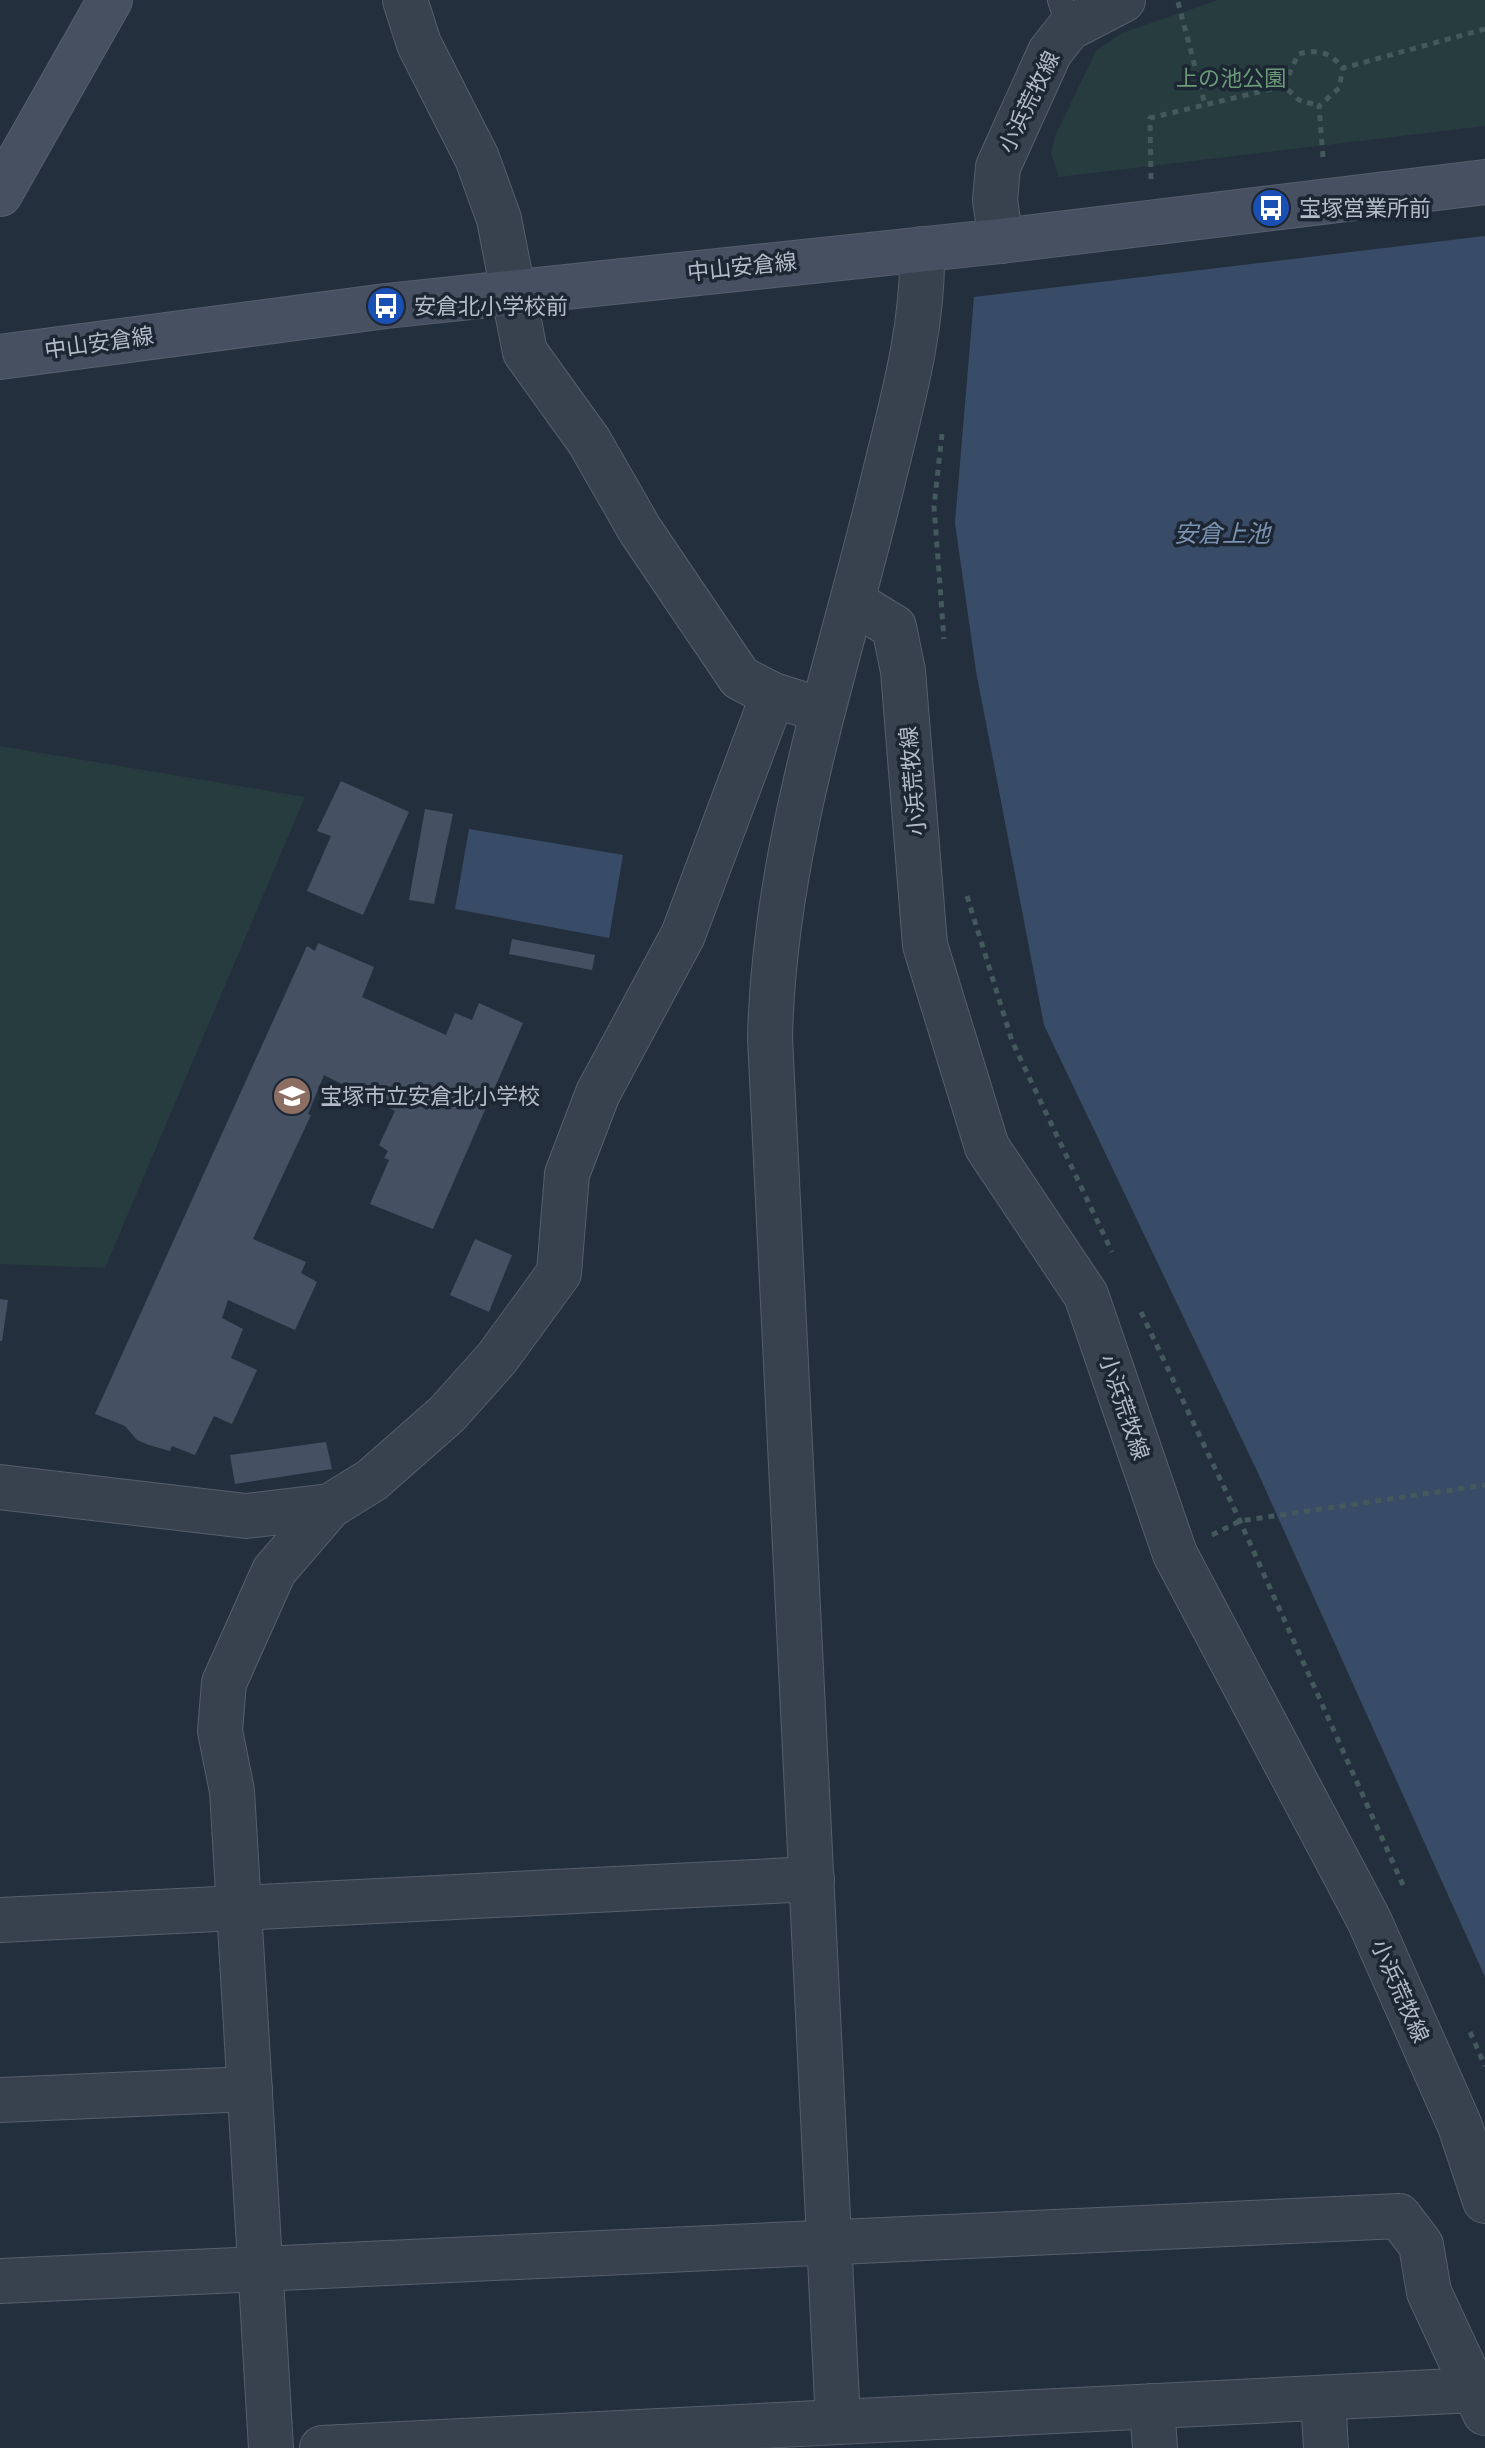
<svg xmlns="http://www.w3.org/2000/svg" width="1485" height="2448" font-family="Montserrat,'Noto Sans JP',sans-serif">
  <rect width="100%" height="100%" fill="#242f3e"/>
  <g fill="#263c3f">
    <polygon points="1218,0 1485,0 1485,126 1059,177 1051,154 1055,136 1096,51 1122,33"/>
    <polygon points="0,746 305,797 105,1268 0,1264"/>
  </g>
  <g fill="#394c67">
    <polygon points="1485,236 1485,1977 1258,1473 1044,1025 976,671 955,523 974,297"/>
    <polygon points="469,829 623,855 609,938 455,909"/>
  </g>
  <g fill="#455162">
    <polygon points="341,781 409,812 363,915 307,891 331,836 317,831"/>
    <polygon points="425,809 453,814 434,904 409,900"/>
    <polygon points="512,939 595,955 592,970 509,954"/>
    <polygon points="318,943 374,967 362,997 446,1035 455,1013 472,1020 479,1003 523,1023 433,1229 370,1204 389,1160 384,1158 388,1151 379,1145 395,1111 324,1075 308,1114 311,1115 253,1239 306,1262 301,1273 317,1282 295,1330 228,1300 222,1318 243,1329 231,1358 257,1370 232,1424 214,1416 195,1455 172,1446 170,1451 149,1445 137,1440 125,1426 95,1414 307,946 315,951"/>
    <polygon points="475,1239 512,1255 489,1312 450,1295"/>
    <polygon points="0,1299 8,1300 2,1341 0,1341"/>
    <polygon points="326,1442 332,1469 235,1484 230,1455"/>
  </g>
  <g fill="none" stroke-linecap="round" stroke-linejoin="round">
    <defs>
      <polyline id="lane" points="1060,0 1069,28"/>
      <g id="street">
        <polyline points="405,0 419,44 477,158 499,219 525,352 589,441 640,530 740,678 773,695 802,704"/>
        <polyline points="1001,241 995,200 998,167 1050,52 1069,28 1123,0"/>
        <polyline points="853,602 894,627 903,671 925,945 987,1147 1086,1295 1175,1554 1369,1920 1460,2126 1485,2201"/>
        <polyline points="0,1487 246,1516 330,1506 372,1480 447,1414 497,1358 559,1273 567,1174 598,1093 683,935 773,695"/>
        <polyline points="0,1920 812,1879"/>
        <polyline points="0,2100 250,2089"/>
        <polyline points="0,2281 1399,2216 1421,2245 1429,2292 1485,2413"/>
        <polyline points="1323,2398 1326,2448"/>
        <polyline points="1152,2406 1155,2448"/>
        <path d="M838,2422L770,1038C774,852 836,673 880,493C899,413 924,331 922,249"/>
        <polyline points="271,2448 232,1791 220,1731 224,1683 274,1571 330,1506"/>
        <polyline points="322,2448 1474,2390"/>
      </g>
      <g id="secondary">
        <polyline points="0,194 110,0"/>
        <polyline points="0,357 386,306 1001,241 1485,182"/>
      </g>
    </defs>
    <use href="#lane" stroke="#565f6c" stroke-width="26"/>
    <use href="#street" stroke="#565f6c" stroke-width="46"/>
    <use href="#secondary" stroke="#565f6c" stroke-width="46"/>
    <g stroke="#44595c" stroke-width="5" stroke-dasharray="6 6" stroke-linecap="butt">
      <polyline points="1178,2 1205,105"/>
      <path d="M1284,86L1298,54C1318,49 1330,52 1343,68"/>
      <polyline points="1323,157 1319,106 1339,88 1343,68 1485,29"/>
      <polyline points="1151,179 1150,118 1284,86 1299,100 1319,106"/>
      <polyline points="942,434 934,506 944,639"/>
      <polyline points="967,896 1012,1041 1112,1252"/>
      <polyline points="1141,1312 1240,1521 1403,1885"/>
      <polyline points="1212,1535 1240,1521 1485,1485"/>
      <polyline points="1470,2032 1485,2066"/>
    </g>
    <use href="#lane" stroke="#38414e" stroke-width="24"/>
    <use href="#street" stroke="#38414e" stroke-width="44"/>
    <use href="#secondary" stroke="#465061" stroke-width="44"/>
  </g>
  <defs>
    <symbol id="bus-disc" viewBox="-11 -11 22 22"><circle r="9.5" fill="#1a4fb4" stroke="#1d2633"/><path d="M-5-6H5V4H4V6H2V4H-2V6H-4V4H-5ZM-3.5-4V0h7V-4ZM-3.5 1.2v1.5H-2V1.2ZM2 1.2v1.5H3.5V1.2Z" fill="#fff"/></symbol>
    <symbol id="school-disc" viewBox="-11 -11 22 22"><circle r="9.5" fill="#8d6e63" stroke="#1d2633"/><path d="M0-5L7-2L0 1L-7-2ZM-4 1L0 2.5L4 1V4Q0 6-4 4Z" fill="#fff"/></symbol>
  </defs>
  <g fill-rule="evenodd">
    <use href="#bus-disc" x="1249" y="186" width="44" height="44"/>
    <use href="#bus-disc" x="364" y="284" width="44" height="44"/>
    <use href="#school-disc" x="270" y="1074" width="44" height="44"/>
  </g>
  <g text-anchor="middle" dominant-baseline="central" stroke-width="7" stroke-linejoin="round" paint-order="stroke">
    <g font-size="22" fill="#6b9a76" stroke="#1d2633">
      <text x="1231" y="78">上の池公園</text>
    </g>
    <g font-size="22" fill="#b4bcc9" stroke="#1d2633">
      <text transform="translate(1029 102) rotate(-64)">小浜荒牧線</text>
      <text transform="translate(742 267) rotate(-6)">中山安倉線</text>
      <text transform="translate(99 343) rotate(-8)">中山安倉線</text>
      <text transform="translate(913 781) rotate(-95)">小浜荒牧線</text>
      <text transform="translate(1124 1407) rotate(71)">小浜荒牧線</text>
      <text transform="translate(1400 1991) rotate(66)">小浜荒牧線</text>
    </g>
    <g font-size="22" fill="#b4bcc9" stroke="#1d2633" text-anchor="start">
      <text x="1299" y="208">宝塚営業所前</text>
      <text x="414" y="306">安倉北小学校前</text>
      <text x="320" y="1096">宝塚市立安倉北小学校</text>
    </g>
    <g font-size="24" font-style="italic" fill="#7c92b1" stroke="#1d2633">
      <text x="1222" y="533">安倉上池</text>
    </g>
  </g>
</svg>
